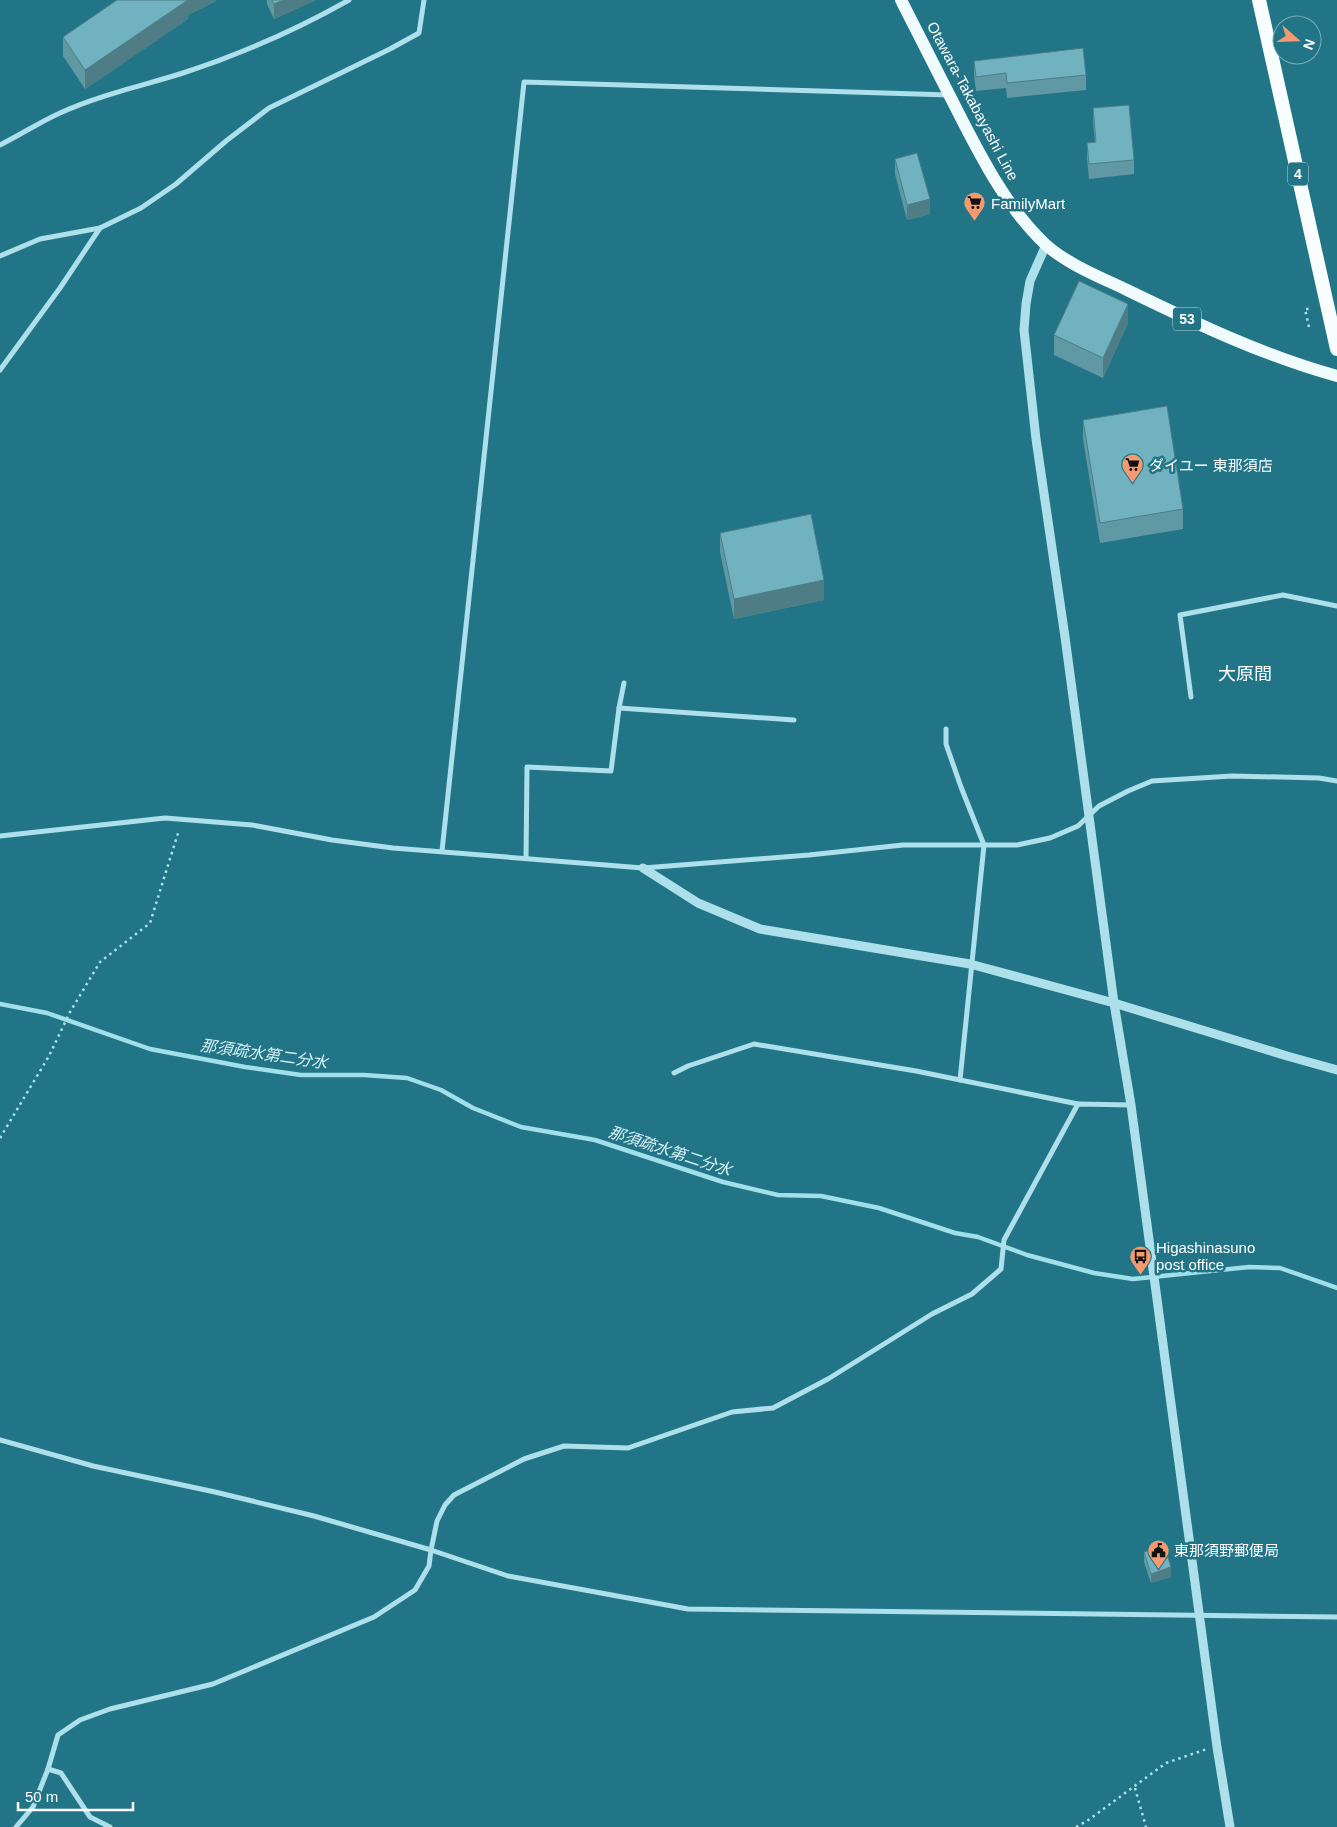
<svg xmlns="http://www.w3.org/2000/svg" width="1337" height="1827" font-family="Arial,'Noto Sans JP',sans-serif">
  <rect width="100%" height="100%" fill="#227587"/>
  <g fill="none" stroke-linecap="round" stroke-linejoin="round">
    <polyline stroke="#a1e0eb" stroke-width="4.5" points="0,1004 47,1013 150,1049 245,1067 301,1075 364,1075 407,1078 441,1090 473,1108 521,1127 595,1140 723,1182 778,1195 821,1196 879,1208 955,1233 978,1237 1027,1255 1094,1273 1133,1279 1249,1267 1280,1268 1337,1288"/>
    <g stroke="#ade0ea" stroke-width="2.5" stroke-dasharray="2.5 4" stroke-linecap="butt">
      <polyline points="1309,327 1305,309 1312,309"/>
      <polyline points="0,1138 49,1056 70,1012 100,962 150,923 179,830"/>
      <polyline points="1135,1788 1146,1827"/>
      <polyline points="1076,1827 1087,1821 1166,1763 1207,1749"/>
    </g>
    <g stroke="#ade0ea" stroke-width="5">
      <path d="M0,145C20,135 40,122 60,113C99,95 142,86 183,73C241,54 296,30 349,0"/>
      <polyline points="0,256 40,239 100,228"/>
      <polyline points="0,370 60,288 100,228 141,208 176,184 226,141 269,108 390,49 419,33 424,0"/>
      <polyline points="1191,697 1180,615 1283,595 1337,606"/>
      <polyline points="619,708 794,720"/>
      <polyline points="946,729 946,744 961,787 984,845 960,1080"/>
      <polyline points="0,836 165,818 252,825 332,840 393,848 643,868 809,855 903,845 1017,845 1050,838 1078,826 1099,806 1128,791 1152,781 1232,776 1319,778 1337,781"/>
      <polyline points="442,851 524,82 949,95"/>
      <polyline points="526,858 527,767 611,771 619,708 624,683"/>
      <polyline points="674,1073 688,1066 754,1044 916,1071 1078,1104"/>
      <polyline points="0,1440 93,1466 215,1492 314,1516 431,1550 508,1576 688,1609 1337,1617"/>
      <polyline points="48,1769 61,1773 90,1817 110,1827"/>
      <polyline points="16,1827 33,1807 48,1769 58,1735 80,1720 110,1709 213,1684 374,1617 415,1590 429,1566 431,1550 437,1521 445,1505 454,1495 524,1459 564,1446 628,1448 732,1412 773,1408 828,1379 932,1314 972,1294 1001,1269 1004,1240 1078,1104 1131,1105"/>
    </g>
    <g stroke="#ade0ea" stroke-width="9">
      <polyline points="1046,245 1030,281 1026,304 1024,330 1036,439 1065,637 1114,1003 1131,1105 1217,1747 1230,1827"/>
      <polyline points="643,868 698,903 760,929 970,964 1114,1003 1287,1056 1337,1070"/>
    </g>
    <path stroke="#f0fbfe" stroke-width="12" d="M901,0C920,37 939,74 958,112C981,157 1007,208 1045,244C1067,264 1100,277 1127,290C1195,323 1264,356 1337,376"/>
    <polyline stroke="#f8fdfe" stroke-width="14" points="1259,0 1337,349"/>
  </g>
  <g fill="#6099a4">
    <polygon points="216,0 216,1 188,15 188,19 85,89 63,56 63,37"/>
    <polygon points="267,0 316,0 274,19 267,4"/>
    <polygon points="974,61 1086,75 1086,90 1007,98 1006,88 976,91 974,75"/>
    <polygon points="1093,108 1134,160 1134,174 1089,179 1087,158 1087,143 1095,142 1093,123"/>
    <polygon points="895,159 930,214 907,220 895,174"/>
    <polygon points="1128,323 1103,378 1054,355 1054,335"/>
    <polygon points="1083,420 1183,509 1183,529 1100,543 1083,439"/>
    <polygon points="720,533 824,600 734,619 720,552"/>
    <polygon points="1144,1552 1171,1577 1151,1583 1144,1562"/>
  </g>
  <g fill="#4e7d86">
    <polygon points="186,0 216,0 216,1 188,15 188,19 85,89 85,70"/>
    <polygon points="284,0 316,0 274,19 274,4"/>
    <polygon points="930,199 930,214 907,220 907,205"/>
    <polygon points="1128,304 1128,323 1103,378 1103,358"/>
    <polygon points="824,580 824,600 734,619 734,599"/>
    <polygon points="1171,1567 1171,1577 1151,1583 1151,1574"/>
  </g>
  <g fill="#70b2bf" stroke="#4e7d86">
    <polygon points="117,0 188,0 85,70 63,37"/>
    <polygon points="272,0 284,0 274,4"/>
    <polygon points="1083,48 1086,75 1007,83 1006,73 976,77 974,61"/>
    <polygon points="1129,105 1134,160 1089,164 1087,143 1096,142 1093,108"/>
    <polygon points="917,153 930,199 907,205 895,159"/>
    <polygon points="1079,281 1128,304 1103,358 1054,335"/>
    <polygon points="1167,406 1183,509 1100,523 1083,420"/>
    <polygon points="811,514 824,580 734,599 720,533"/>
    <polygon points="1164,1545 1171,1567 1151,1574 1144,1552"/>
  </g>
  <defs>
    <symbol id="supermarket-pin" viewBox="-11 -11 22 30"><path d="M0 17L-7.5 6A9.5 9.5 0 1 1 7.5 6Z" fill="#f59a6f" stroke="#227587"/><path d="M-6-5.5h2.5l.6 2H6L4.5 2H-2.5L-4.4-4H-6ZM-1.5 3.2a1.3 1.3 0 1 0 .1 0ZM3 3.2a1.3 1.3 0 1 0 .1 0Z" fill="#111"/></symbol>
    <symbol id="bus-pin" viewBox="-11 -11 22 30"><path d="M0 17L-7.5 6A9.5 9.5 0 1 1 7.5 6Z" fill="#f59a6f" stroke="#227587"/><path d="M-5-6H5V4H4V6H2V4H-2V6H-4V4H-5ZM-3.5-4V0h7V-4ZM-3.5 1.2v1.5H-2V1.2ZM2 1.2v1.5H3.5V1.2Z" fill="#111"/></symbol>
    <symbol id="civic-pin" viewBox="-11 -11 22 30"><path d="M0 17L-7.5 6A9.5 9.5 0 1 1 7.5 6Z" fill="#f59a6f" stroke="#227587"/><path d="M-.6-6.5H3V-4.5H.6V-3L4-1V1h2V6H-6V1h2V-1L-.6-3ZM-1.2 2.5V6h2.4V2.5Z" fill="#111"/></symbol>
  </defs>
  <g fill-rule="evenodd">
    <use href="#supermarket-pin" x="962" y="190" width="25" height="34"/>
    <use href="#supermarket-pin" x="1120" y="452" width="25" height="34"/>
    <use href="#bus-pin" x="1128" y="1244" width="25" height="34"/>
    <use href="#civic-pin" x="1146" y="1538" width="25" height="34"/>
  </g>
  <g text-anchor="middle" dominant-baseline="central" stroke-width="5" stroke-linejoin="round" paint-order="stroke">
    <g fill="#227587" stroke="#bdd6db" stroke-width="1">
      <rect x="1288" y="162.5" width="20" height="23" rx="4"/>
      <rect x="1173" y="307.5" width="28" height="23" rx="4"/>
    </g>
    <g font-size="14" font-weight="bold" fill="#fff">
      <text x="1298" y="174">4</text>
      <text x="1187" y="319">53</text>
    </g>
    <g font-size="15" fill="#fff" stroke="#227587">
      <text transform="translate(973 101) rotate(62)">Otawara-Takabayashi Line</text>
    </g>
    <g font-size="15" fill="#fff" stroke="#227587" text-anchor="start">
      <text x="991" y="203">FamilyMart</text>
      <text x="1149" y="465">ダイユー 東那須店</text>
      <text x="1156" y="1247">Higashinasuno<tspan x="1156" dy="17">post office</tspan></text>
      <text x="1174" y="1550">東那須野郵便局</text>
    </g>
    <g font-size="16" font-style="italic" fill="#d8f2f7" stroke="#227587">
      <text transform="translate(264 1054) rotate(8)">那須疏水第二分水</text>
      <text transform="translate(670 1151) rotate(18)">那須疏水第二分水</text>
    </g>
    <g font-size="18" fill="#fff" stroke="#227587">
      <text x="1245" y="674">大原間</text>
    </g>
  </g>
  <g transform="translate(1297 40) rotate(110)"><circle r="24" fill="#227587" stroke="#7aacb7"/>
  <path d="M0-4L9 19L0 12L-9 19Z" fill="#f59a6f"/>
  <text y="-8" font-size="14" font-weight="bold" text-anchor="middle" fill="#ffffff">N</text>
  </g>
  <path d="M18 1802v8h115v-8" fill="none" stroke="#ffffff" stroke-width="2.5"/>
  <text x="25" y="1802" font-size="15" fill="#ffffff" stroke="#227587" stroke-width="4" paint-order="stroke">50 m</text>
</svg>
